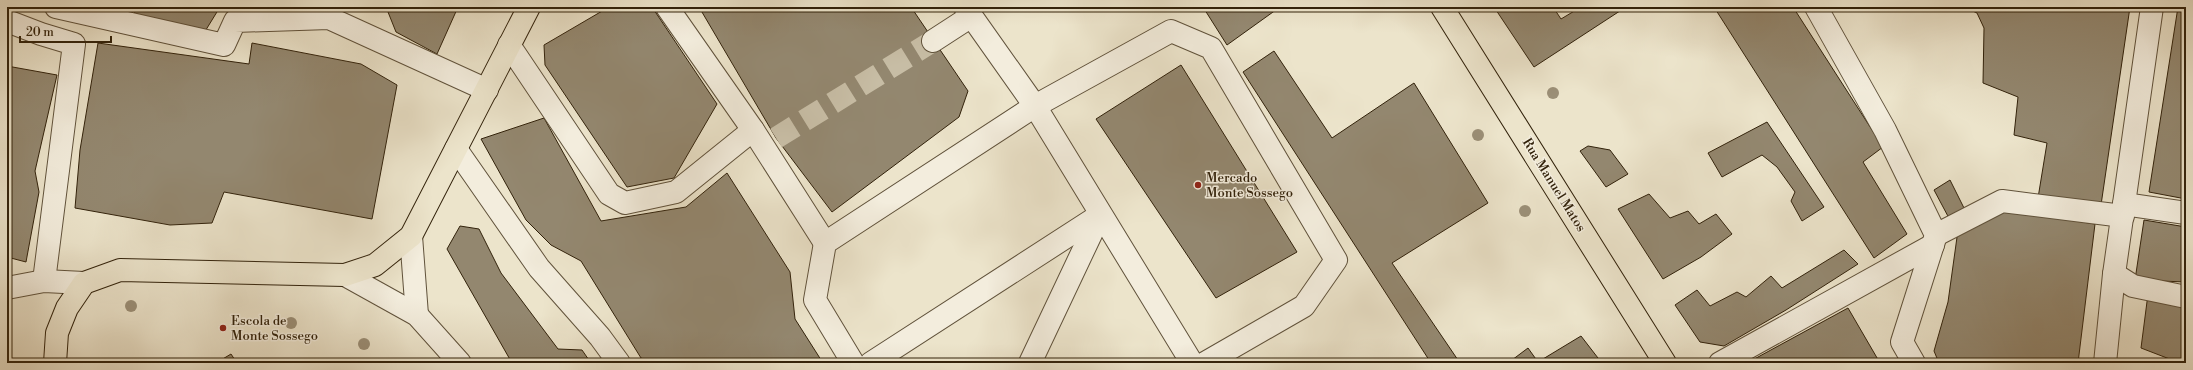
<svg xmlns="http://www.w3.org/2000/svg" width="2193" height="370" font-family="'Libre Bodoni',serif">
  <rect width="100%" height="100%" fill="#ece4cb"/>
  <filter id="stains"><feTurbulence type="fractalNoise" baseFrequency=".005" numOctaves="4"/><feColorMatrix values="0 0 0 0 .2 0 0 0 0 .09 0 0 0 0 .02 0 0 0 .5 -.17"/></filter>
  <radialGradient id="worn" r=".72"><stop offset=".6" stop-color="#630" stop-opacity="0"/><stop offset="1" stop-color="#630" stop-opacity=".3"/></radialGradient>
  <g fill="#93876f" stroke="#32220b">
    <polygon points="131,7 220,7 204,33 137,16"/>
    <polygon points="267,7 286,7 285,11"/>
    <polygon points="386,7 458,7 437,54 396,32"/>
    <polygon points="609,7 652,7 717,104 674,178 627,187 545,65 544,45"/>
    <polygon points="699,7 911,7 968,91 959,117 832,212 776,138"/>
    <polygon points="1203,7 1280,7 1227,45"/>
    <polygon points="1494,7 1553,7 1561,19 1581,7 1626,7 1534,67"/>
    <polygon points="1714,7 1793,7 1883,147 1863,162 1907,234 1874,258"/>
    <polygon points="1964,7 2130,7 2101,205 2038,198 2047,143 2014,135 2018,97 1983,83 1984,28 1977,13"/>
    <polygon points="2178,7 2186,7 2186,199 2149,192"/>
    <polygon points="98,43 249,64 252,43 361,64 397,85 372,219 224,192 212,223 170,225 75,208 80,150"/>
    <polygon points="1274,51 1332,138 1414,83 1488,203 1392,263 1460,363 1431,363 1243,72"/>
    <polygon points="1181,65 1297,252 1216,298 1096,119"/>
    <polygon points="7,66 57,75 35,171 39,192 26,262 7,257"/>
    <polygon points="544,118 601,221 686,207 727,173 790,272 795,319 823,363 651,363 641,358 581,261 551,245 526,220 481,139"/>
    <polygon points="1767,122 1824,207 1802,221 1791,201 1795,192 1777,167 1762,155 1722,177 1708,153"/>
    <polygon points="1588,146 1610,150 1628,174 1606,187 1580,151"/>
    <polygon points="1950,180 1965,210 1950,220 1934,190"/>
    <polygon points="1649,194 1670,218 1688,211 1699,224 1716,214 1732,234 1701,257 1663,279 1618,209"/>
    <polygon points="2001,209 2095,224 2078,363 1939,363 1934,351 1948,302 1958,230"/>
    <polygon points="2144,220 2186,227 2186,282 2135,280"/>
    <polygon points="460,226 479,229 501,273 558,349 582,350 591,363 512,363 447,249"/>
    <polygon points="1844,250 1858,264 1786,310 1724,346 1700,342 1675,305 1697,290 1710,306 1737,292 1746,297 1771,276 1782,288"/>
    <polygon points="2148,294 2186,307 2186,363 2180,363 2141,348"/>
    <polygon points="1848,308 1880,363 1747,363"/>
    <polygon points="1581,336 1598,358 1590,363 1508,363 1528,348 1538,362"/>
    <polygon points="231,354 237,363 216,363"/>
  </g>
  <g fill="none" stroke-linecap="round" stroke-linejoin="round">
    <polyline stroke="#c7bda5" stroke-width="22" stroke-dasharray="22 11" stroke-linecap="butt" points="776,138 933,41"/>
    <defs>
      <g id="minor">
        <polyline points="56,7 224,45 235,21 329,18 487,90"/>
        <polyline points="667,7 753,130 825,243"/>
        <polyline points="965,7 1035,106 1192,363"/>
        <polyline points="1816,7 1885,130 1936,235 1902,342 1914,363"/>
        <polyline points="7,21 41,34 74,44 44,281"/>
        <polyline points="933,41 970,17"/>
        <polyline points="509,45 609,194 625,203 676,192 753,130"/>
        <polyline points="456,149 539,268 600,337 619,363"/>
        <polyline points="2124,204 2186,213"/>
        <polyline points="1936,235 2002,201 2123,216"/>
        <polyline points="411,236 417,315"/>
        <polyline points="2114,274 2133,286 2186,297"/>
        <polyline points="345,275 417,315 460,363"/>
        <polyline points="7,288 44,281 84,283"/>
        <polyline points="853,363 815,300 825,243 1035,106 1171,31 1211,48 1336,260 1304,306 1205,363"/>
        <polyline points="871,363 1100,215"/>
        <polyline points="1030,363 1100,215"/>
        <polyline points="1720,363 1933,245"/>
        <polyline points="2105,363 2114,274 2152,7"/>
      </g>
      <g id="major">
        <polyline points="1442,7 1665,363"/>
        <polyline points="55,363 57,333 67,308 84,283 120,270 345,275 375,265 411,236 529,7"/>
      </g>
    </defs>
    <use href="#minor" stroke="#60523b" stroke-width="24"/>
    <use href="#major" stroke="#32220b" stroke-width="24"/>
    <use href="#minor" stroke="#f3eddd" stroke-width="22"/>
    <use href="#major" stroke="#ece4cb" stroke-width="22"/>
  </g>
  <g fill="#9b8f77">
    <circle cx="1553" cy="93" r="6"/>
    <circle cx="1478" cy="135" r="6"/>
    <circle cx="1525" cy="211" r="6"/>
    <circle cx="131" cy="306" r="6"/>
    <circle cx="291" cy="323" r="6"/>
    <circle cx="364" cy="344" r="6"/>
  </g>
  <g fill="#8f2418" stroke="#f3eddd" stroke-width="1.5">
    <circle cx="1198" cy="185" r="4"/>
    <circle cx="223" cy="328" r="4"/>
  </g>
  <g text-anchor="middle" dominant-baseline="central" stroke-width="3" stroke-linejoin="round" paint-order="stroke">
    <g font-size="13" fill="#32220b" stroke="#f3eddd" text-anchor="start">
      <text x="1206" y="178">Mercado<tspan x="1206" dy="15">Monte Sossego</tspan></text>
      <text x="231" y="321">Escola de<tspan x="231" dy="15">Monte Sossego</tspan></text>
    </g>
    <g font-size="13" fill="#32220b" stroke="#f3eddd">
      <text transform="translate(1554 185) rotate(58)">Rua Manuel Matos</text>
    </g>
  </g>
  <rect width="2193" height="370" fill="none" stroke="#ece4cb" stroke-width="24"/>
  <rect x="8" y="8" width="2177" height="354" fill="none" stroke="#32220b" stroke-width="2"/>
  <rect x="12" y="12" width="2169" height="346" fill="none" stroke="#32220b"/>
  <path d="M20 36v6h91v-6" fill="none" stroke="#32220b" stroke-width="2"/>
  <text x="26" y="36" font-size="12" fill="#32220b" stroke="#f3eddd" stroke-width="3" paint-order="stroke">20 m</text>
  <rect width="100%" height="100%" filter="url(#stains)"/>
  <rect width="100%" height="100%" fill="url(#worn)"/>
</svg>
